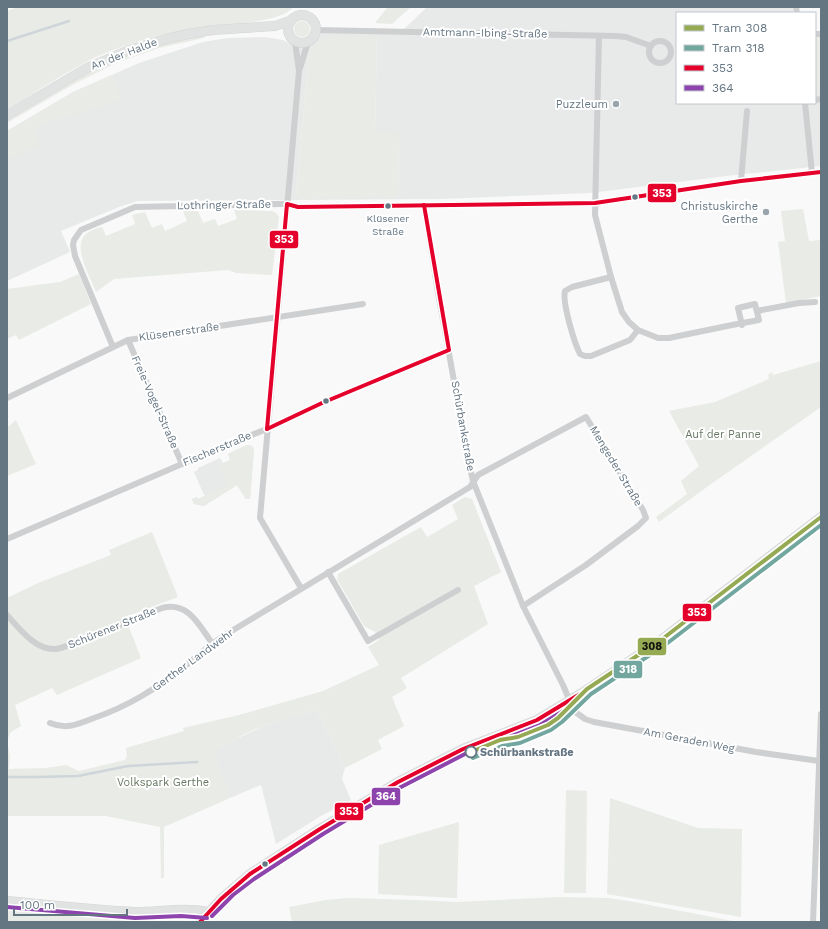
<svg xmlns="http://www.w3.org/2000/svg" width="828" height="929" font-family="'Work Sans',sans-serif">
  <rect width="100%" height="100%" fill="#f9f9f9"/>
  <g fill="#e8e9e9" fill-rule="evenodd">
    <path d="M427,7H793V13H677V103H815V36L821,35V166L735,175L590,193L442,199L138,201L119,207L61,231L70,252L7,281V131L73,92L139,63L203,42L227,38L265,37L283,40L293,45L301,47L310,46L317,39L319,32H401ZM377,37L375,134H399L398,197H384L383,194L296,196L309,52L318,42Z"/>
    <polygon points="247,445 252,446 254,450 250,499 246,499 237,485 204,506 194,504 192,499 197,497 198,499 206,496 204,495 194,472 198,470 198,468 220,458 223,463 230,460 228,454"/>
    <polygon points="317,710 345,768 342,779 351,800 321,816 276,844 261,785 230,798 213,753 227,743 264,726 279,720"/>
  </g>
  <g fill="#e8ebe6">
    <path d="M18,7H293C282,24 212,25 191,29C158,35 124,44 94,58C64,73 36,92 7,109V11Z"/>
    <polygon points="388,7 411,7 392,24 375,23"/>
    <circle cx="302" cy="29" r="8"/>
    <polygon points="821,35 821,94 815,95 815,36"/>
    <path d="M204,36V38L159,48L116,63L74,84L7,123V119C47,96 86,70 129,54C153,45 178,40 204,36Z"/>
    <path d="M334,36L377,37L375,134H399L398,197L384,198L383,194H367V198L298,199L296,196L309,52C315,42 323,39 334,36Z"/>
    <polygon points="113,75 117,85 121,100 36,126 39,145 7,160 7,131 73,92"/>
    <polygon points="803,209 809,241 821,240 821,296 786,303 778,242 785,241 781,211"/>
    <path d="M234,210L271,211L275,212L279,217L272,275L236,273L228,270L114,279L96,292C90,276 71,246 87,233C91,230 97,228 102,227L106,236L135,224L132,215L145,212L152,228L162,224L165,231L187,221L183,211H198L203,223L215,219L218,226L237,219Z"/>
    <polygon points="79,274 91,304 19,340 16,335 7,339 7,289 60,282"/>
    <polygon points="821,361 821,407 711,484 659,522 656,517 687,494 681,481 699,466 669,411 715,402 769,379 768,375 772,372 773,375"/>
    <polygon points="16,420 36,464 7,476 7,428"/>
    <polygon points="247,445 252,446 254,450 250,499 246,499 237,485 204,506 194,504 192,499 197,497 198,499 227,485 218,462 223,463 230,460 228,454"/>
    <path d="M465,497L472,499L501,572L474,586L488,624L401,678L407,688L392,697L404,726L378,740L382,749L345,768L317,710C282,719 241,730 214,754L230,798L164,827V878H161L160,827L106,816H7V742L10,756L9,769L45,768L66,765L79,771L125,760L127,756L126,748L184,731L183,728L239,715L323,691L379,665L368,647L379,640L375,632L364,626L337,579L338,574L421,527L427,537L458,519L452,505Z"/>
    <polygon points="152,532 178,597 125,617 141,658 57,695 52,688 15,705 21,726 11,732 7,740 7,598 38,583 111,555 109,550"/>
    <polygon points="566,790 587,791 586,893 564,893"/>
    <polygon points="610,798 698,828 742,829 741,917 607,894"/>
    <polygon points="459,822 457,898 378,894 379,845"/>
    <polygon points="558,897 608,898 629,901 738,922 292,922 289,907 326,900 348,898 416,900 457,902"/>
    <polygon points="7,905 126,916 126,922 7,922"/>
  </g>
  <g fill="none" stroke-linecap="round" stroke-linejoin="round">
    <g stroke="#ced6d9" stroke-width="2.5">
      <polyline points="7,41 69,21"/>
      <polyline points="7,777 37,777 78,776 128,766 197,762"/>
    </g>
    <defs>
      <g id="secondary">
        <circle cx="302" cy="29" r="14"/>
        <polyline points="7,115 87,68 129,50 166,39 188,34 213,30 275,26 290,21"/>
        <path d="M7,901C50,905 92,910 135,912C159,912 184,907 208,912"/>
        <polyline points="200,922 221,899 250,874 320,829 398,782 463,749 537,720 585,691 661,640 821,517"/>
      </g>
    </defs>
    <use href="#secondary" stroke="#d5d6d7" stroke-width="10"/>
    <g stroke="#cecfd0" stroke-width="6">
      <polyline points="796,7 797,13"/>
      <polyline points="316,30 616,36 626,37 651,46"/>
      <polyline points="815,34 821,34"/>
      <polyline points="599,36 595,215 611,277 622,312 629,322 638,330 658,338 669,338 732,325 759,320 755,304 738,308 742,325"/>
      <circle cx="660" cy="52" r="11"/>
      <polyline points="295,42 299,71 260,518 301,588"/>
      <polyline points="300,68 308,42"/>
      <polyline points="815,100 821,99"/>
      <polyline points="805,103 812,173"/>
      <polyline points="741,181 747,111"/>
      <polyline points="424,205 438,292 468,459 473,481 523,606 563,685 574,711 585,719 594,722 756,752 819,761"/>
      <path d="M611,277L572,287L565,291C562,302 574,342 580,354L585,356H591L630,340L638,330"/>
      <polyline points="757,311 799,303 815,302"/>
      <polyline points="128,340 182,464"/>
      <polyline points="113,347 75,256 73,245 74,240 81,230 135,207 280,204 287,204 298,207 595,203 741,181 821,172"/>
      <polyline points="7,398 128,340 363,304"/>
      <polyline points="7,539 238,440 267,429 322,403 449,350"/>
      <polyline points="328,572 368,641 458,590"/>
      <path d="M7,615C19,628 35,650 55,649C60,649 65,646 70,645L162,608C188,601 199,625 212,643"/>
      <path d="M50,723C67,730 78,724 94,718C129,706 155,689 184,667C198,656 210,644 225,635L470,487L478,475L586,417L643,510L646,518L638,526L586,565L523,606"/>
      <polyline points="813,922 821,714"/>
    </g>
    <use href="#secondary" stroke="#e1e2e2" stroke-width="9"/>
    <defs>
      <g id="bus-1">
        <polyline points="267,429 287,204 298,207 595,203 741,181 821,172"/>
        <polyline points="267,429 322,403 449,350 424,205"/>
        <polyline points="200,922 221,899 250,874 320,829 398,782 463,749 537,720 585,691 661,640 821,517"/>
      </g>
      <g id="bus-2">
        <polyline points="7,907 135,918 181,916 207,918"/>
        <polyline points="212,916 233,895 254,879 323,834 401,787 465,754 540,725 588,696 665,645 821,525"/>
      </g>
    </defs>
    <use href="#bus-1" stroke="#fff" stroke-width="7"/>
    <use href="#bus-2" stroke="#fff" stroke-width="7"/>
    <use href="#bus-1" stroke="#e4002b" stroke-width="4"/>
    <use href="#bus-2" stroke="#8e44ad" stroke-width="4"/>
    <defs>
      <polyline id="tram-1" points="471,752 500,740 518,737 548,725 558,718 587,689 661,640 821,517"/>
      <polyline id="tram-2" points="473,758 502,746 520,743 551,730 562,722 591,694 665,645 821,525"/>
    </defs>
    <use href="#tram-1" stroke="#fff" stroke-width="7"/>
    <use href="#tram-2" stroke="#fff" stroke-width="7"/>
    <use href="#tram-1" stroke="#95aa53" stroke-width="4"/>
    <use href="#tram-2" stroke="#72a7a0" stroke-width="4"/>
  </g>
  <g fill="#99a4ac" stroke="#fff" stroke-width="1.5">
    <circle cx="616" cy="104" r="4"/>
    <circle cx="766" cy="212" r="4"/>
  </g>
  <g fill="#657683" stroke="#fff" stroke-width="1.5">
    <circle cx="635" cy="197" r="3.5"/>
    <circle cx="388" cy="206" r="3.5"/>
    <circle cx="326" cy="401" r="3.5"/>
    <circle cx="265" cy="864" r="3.5"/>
  </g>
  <circle fill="#fff" stroke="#657683" stroke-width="2" cx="471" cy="752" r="5.5"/>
  <g text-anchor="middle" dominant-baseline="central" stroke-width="4" stroke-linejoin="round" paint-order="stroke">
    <g font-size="10" fill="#657683" stroke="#fff">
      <text x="388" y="218">Klüsener<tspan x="388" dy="13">Straße</tspan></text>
    </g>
    <g font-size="11" fill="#657683" stroke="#fff">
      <text transform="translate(485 33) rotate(1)">Amtmann-Ibing-Straße</text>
      <text transform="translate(124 54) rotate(-21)">An der Halde</text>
      <text transform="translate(224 205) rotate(-1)">Lothringer Straße</text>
      <text transform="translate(179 332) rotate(-8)">Klüsenerstraße</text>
      <text transform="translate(155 402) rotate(66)">Freie-Vogel-Straße</text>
      <text transform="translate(463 426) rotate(80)">Schürbankstraße</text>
      <text transform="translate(217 449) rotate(-23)">Fischerstraße</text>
      <text transform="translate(616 466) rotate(59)">Mengeder Straße</text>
      <text transform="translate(112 628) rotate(-22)">Schürener Straße</text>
      <text transform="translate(193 660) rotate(-36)">Gerther Landwehr</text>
      <text transform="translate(689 740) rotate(11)">Am Geraden Weg</text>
    </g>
    <g font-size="11" fill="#657683" stroke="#fff" text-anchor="end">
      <text x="608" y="104">Puzzleum</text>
      <text x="758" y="206">Christuskirche<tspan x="758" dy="13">Gerthe</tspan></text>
    </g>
    <g font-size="11" fill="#687a64" stroke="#fff">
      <text x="723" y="434">Auf der Panne</text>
      <text x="163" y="782">Volkspark Gerthe</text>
    </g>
    <g font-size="11" font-weight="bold" fill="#657683" stroke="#fff" text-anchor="start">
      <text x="480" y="752">Schürbankstraße</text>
    </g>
  </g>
  <g stroke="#fff" stroke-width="1.5">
    <rect x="647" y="183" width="30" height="20" rx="4" fill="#e4002b"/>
    <rect x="269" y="230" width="30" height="19" rx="4" fill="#e4002b"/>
    <rect x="682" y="603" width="30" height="19" rx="4" fill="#e4002b"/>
    <rect x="637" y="637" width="30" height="19" rx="4" fill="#95aa53"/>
    <rect x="613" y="660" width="30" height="19" rx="4" fill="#72a7a0"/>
    <rect x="371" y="787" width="30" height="19" rx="4" fill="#8e44ad"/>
    <rect x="334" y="802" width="30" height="19" rx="4" fill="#e4002b"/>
  </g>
  <g font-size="11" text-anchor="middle" font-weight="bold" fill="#fff">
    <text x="662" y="197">353</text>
    <text x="284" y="243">353</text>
    <text x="697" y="616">353</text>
    <text x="628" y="673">318</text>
    <text x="386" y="800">364</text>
    <text x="349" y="815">353</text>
  </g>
  <g font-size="11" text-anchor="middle" font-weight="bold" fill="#111">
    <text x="652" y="650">308</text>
  </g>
  <rect width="828" height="929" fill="none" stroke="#657683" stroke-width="16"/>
  <rect x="676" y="12" width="140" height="92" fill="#ffffff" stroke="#c1c8cd"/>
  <rect x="684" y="25" width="20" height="6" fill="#95aa53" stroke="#c1c8cd"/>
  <text x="712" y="32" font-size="12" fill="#657683">Tram 308</text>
  <rect x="684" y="45" width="20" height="6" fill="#72a7a0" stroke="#c1c8cd"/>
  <text x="712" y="52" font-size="12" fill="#657683">Tram 318</text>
  <rect x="684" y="65" width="20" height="6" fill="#e4002b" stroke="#c1c8cd"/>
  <text x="712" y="72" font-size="12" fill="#657683">353</text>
  <rect x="684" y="85" width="20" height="6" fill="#8e44ad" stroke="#c1c8cd"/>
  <text x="712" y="92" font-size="12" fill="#657683">364</text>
  <path d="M14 909v6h113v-6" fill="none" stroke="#657683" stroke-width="2"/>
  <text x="20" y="909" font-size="12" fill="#657683" stroke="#ffffff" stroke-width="3" paint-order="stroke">100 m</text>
</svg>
